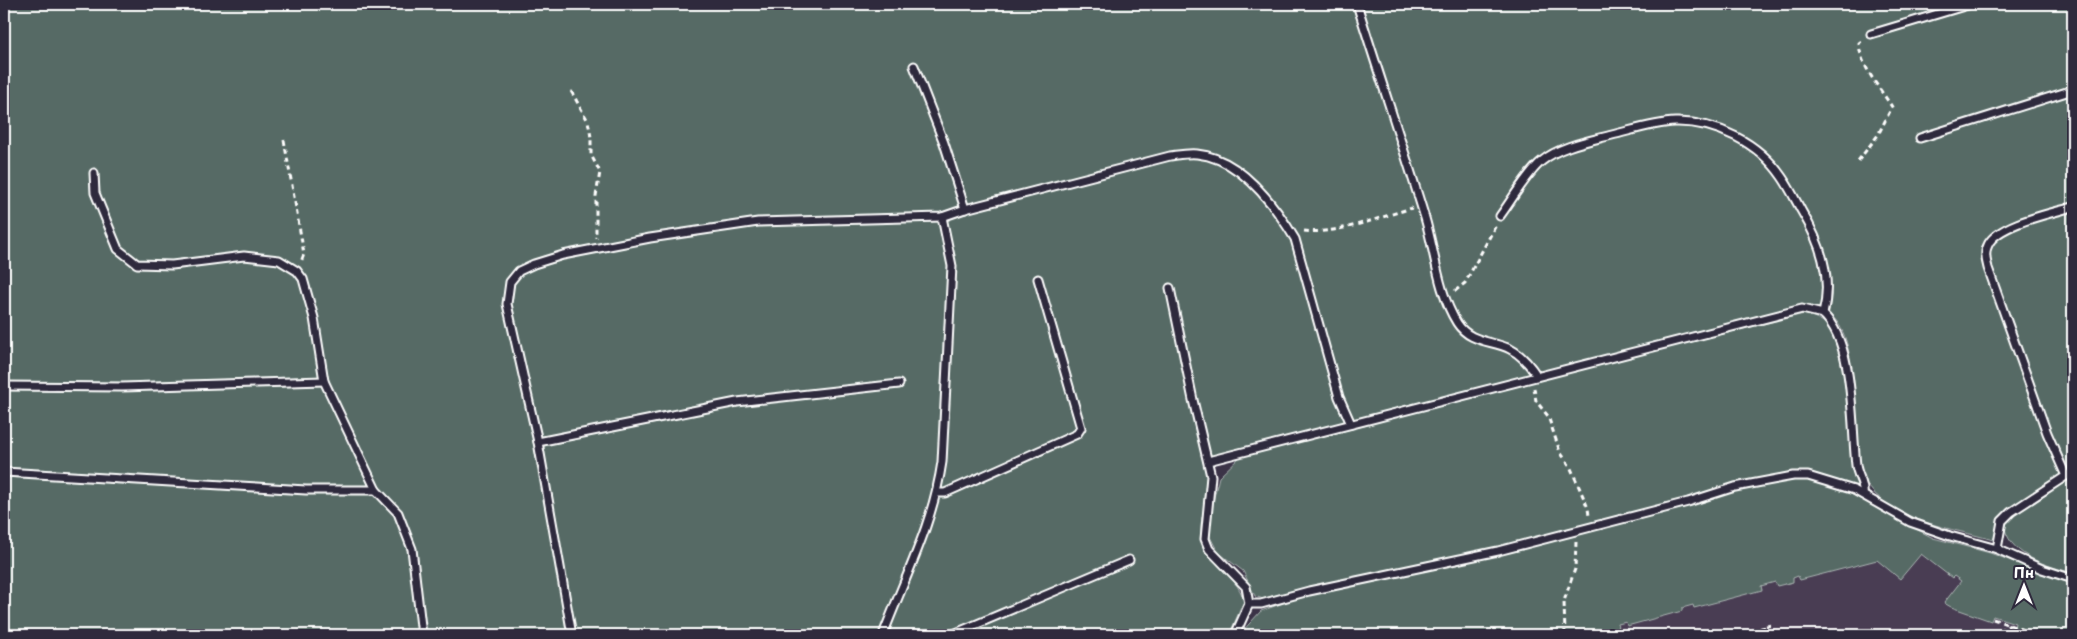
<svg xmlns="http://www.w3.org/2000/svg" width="2077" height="639" font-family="'Playpen Sans',sans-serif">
  <rect width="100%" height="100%" fill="#3b3347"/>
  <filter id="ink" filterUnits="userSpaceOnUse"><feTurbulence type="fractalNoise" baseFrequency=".02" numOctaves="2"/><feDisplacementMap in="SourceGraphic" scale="10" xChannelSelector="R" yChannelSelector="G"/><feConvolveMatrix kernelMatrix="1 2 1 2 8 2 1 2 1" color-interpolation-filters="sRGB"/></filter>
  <g filter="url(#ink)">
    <polygon fill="#493e53" points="1911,532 2073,627 2073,635 1520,635"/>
    <g fill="#566a65" stroke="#aab4b2">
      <path d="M4,4H2073V204L1990,236L1985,264L1992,291L2044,433L2062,470L2058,477L2004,513L1993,540C1952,528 1896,522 1868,486C1836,445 1881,299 1798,306L1203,458C1204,468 1209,479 1208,489C1206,511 1193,529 1208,552C1219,571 1238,578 1244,601L1229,635H4Z"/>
      <path d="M2073,209V470L2069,472L2041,409L1988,261L1987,251C2008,223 2042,218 2073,209Z"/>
      <path d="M1804,314C1814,317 1824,320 1830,329C1852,369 1848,434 1854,478L1860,491L1805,474L1590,523L1533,540L1263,599L1255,596L1243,571L1218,552L1208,533V522L1219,477L1241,456L1364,426L1431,406Z"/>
      <path d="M2073,476V573C2049,566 2012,557 2005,529L2007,521L2014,514L2034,503Z"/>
      <polygon points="1807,480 1845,491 1933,538 1990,553 2073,584 2073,635 2040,635 2014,628 2015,623 1993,616 1991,621 1951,607 1944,603 1961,581 1954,576 1952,578 1921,554 1900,579 1877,560 1800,580 1798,576 1793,578 1793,582 1777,586 1775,582 1761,586 1762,590 1694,608 1693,605 1682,608 1682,611 1627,626 1626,622 1618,624 1619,628 1592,635 1239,635 1261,611 1303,596 1492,555 1683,508 1721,494 1785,481"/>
    </g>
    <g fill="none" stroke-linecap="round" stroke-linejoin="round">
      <defs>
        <g id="service">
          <path d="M1357,4C1379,75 1403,146 1425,218C1435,252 1438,293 1457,323C1470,343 1491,340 1510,349C1522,355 1530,365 1537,376"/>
          <polyline points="1871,34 1971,4"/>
          <polyline points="1920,138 2073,90"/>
          <polyline points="94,173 95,193 118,249 137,264 172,265 244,256 279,260 297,271 303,279 314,318 324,381 376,490 398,513 412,549 422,635"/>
          <path d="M965,209L1170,156C1178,155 1188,153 1197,154C1240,158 1274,204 1295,239L1339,397L1351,424"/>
          <path d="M1500,216C1512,200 1527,173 1542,161C1560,146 1589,141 1612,135C1633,130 1654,123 1675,122C1716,121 1759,143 1782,177C1789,187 1795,199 1801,210C1820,242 1833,276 1823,314C1855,344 1851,423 1856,465C1857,475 1865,485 1863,494"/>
          <polyline points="1170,288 1193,400 1211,476 1205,539 1209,549 1246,587 1249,604"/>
          <polyline points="4,386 122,387 324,381"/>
          <polyline points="538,442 737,402 899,384"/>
          <polyline points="1208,461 1802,309 1823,314"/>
          <polyline points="4,472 306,490 376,490"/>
          <polyline points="2066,476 2073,473"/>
          <polyline points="938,493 945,493 1077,434 1081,428 1038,279"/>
          <path d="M1997,549L2002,521L2011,512L2066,476L2047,433L1988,268C1986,261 1984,252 1988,245C1997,224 2053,213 2073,207"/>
          <polyline points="572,635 538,442 507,304 510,282 519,271 534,264 563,255 650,238 758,222 942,217 965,209 944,143 914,66"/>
          <path d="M883,635C905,577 933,524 942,462L952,266L942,217"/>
          <polyline points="951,635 1129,560"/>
          <polyline points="1235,635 1249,604 1261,604 1309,591 1498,551 1688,502 1735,487 1793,476 1808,476 1854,490 1910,522 1950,536 1997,549 2042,569 2073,579"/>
        </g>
      </defs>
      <use href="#service" stroke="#fff" stroke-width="11"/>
      <g stroke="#fff" stroke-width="3" stroke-dasharray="5 4" stroke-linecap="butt">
        <polyline points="964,6 966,4"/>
        <polyline points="571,91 588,121 591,137 591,155 600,172 596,196 596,238"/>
        <polyline points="284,140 304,254 301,262"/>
        <path d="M1858,161L1878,135L1892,107C1880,88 1860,66 1859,43L1863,40"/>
        <path d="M1304,231C1337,235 1380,217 1412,208"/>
        <polyline points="1455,291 1465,283 1496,225"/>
        <polyline points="1534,388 1536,401 1548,416 1560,452 1570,466 1588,508 1589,516"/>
        <polyline points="1993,619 2037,635"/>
        <polyline points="1766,626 1773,625"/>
        <polyline points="1565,635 1564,601 1575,569 1576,542"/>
        <polyline points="1734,635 1766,627"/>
        <polyline points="1991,635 2010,625"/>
      </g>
      <use href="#service" stroke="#2f2a3d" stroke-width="7"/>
    </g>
  </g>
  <rect width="2077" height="639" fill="none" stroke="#2f2a3d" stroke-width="20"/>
  <rect x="10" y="10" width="2057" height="619" fill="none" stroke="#fff" stroke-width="2" filter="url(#ink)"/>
  <g transform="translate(2024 586)" stroke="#2f2a3d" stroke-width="4" paint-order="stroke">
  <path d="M0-4L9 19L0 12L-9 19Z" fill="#ffffff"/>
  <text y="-8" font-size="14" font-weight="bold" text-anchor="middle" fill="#ffffff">Пн</text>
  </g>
</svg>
